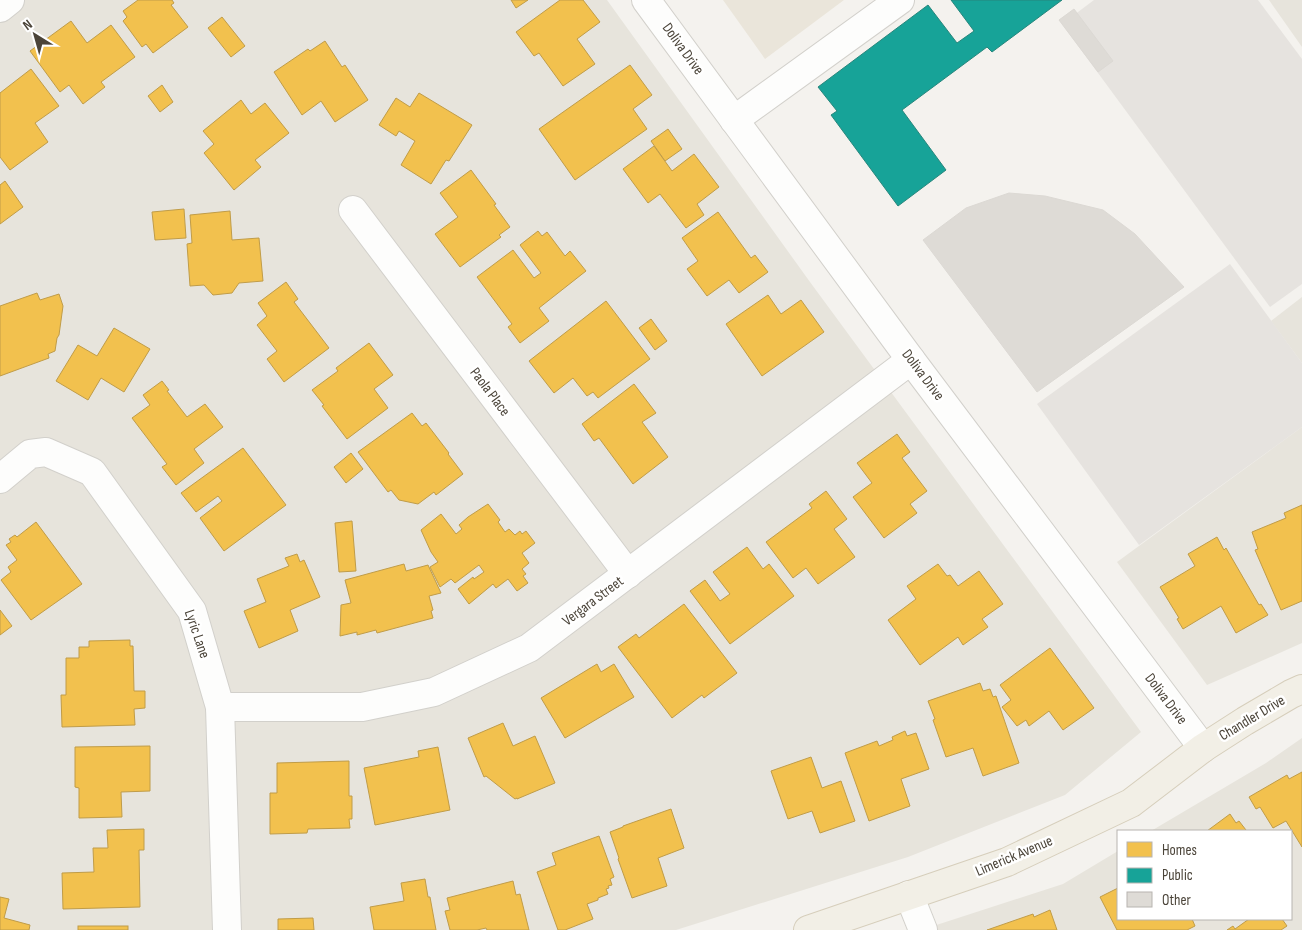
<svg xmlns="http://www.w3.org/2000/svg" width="1302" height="930" font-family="'Sofia Sans Condensed',sans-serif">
  <rect width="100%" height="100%" fill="#f4f2ee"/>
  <g fill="#e7e4dc">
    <polygon points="0,0 607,0 810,282 1141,732 1065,795 908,857 676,930 0,930"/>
    <polygon points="1269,0 1302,0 1302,47"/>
    <polygon points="1302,297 1302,363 1271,321"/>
    <polygon points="1302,427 1302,643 1207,685 1117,562"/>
    <polygon points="1302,738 1302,930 921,930 1063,884 1118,851 1118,919 1291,919 1291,831 1151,831 1266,763"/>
  </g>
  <polygon fill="#eae5da" points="723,0 844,0 765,59"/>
  <g fill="#e6e3df">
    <polygon points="1094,0 1258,0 1302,59 1302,284 1270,307 1062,24"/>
    <polygon points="1230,264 1302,363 1302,427 1139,545 1037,404"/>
  </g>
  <g fill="#f2c14e" stroke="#c09c48">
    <polygon points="138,0 172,0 174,3 171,5 188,27 153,53 146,44 142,47 123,21 127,17 123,11"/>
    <polygon points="511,0 528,0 516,8"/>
    <polygon points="560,0 583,0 600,22 577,39 595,64 563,86 539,53 534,56 516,32"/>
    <polygon points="222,17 245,46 231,57 208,28"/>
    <polygon points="71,21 87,43 111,25 135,57 101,82 105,87 83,104 69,85 60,92 30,51"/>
    <polygon points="325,41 342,67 345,65 368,100 335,122 321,101 302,115 274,72 308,49 310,51"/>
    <polygon points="630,65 652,95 633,109 647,129 575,180 539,129"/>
    <polygon points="31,69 59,106 35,123 48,142 10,170 0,157 0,93"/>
    <polygon points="162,85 173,102 160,112 148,96"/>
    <polygon points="419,93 472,125 449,161 446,160 431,184 401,165 415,141 399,131 396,136 379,125 396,98 410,107"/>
    <polygon points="241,100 251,114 265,103 289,133 255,160 261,167 234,190 204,153 214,144 203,131"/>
    <polygon points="668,129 682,149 665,161 651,141"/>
    <polygon points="654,146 672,171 694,154 719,187 697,204 704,215 686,228 660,194 648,203 623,169"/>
    <polygon points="471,170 496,204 494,205 510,227 499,235 501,237 460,267 435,234 458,217 440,193"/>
    <polygon points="5,181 23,207 0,224 0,185"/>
    <polygon points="184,209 186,238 155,240 152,212"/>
    <polygon points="230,211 232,240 259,238 263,281 239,283 232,293 213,295 204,285 190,286 187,244 192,243 190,215"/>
    <polygon points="718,212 751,258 755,255 768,272 739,293 729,280 707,296 687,269 698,261 682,238"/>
    <polygon points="538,231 542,236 547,232 565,256 570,251 586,271 539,308 549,321 520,343 508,327 512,324 477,277 513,250 534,278 541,273 520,245"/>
    <polygon points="286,282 298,299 294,302 329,348 284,382 267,359 277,351 257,325 267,316 258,303"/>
    <polygon points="37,293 40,300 59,294 63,306 59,335 57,338 55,351 48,354 49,358 0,376 0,306"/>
    <polygon points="768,295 781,314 801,300 824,332 762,376 726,324"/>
    <polygon points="606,301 650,359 598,398 593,392 587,396 573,378 554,393 529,361"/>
    <polygon points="651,319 667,341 655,350 639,328"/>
    <polygon points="114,328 150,349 124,392 101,378 88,400 56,381 78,345 97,356"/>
    <polygon points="369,343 393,375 374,389 388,408 347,439 322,406 324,405 312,390 338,371 336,368"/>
    <polygon points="162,381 169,390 167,391 187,417 205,404 223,427 194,449 204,463 176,485 162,467 167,464 132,418 150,405 143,395"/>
    <polygon points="634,384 656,413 642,422 668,457 633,484 599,438 594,441 582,424"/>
    <polygon points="412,413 422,426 426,423 449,453 448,454 463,474 436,495 434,492 418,504 399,500 391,490 388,492 358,452"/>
    <polygon points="897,434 910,452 902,458 927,491 910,504 917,513 884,538 853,497 872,483 857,463"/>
    <polygon points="243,448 286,505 224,551 200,518 222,501 218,496 196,512 181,493"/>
    <polygon points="351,453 363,469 346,483 334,467"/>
    <polygon points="826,491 847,519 834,529 855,557 818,584 806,568 793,578 766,542 812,508 809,504"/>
    <polygon points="488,504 500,520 498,522 505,532 509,529 515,535 520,531 522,534 526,531 535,543 522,553 529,563 522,569 526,574 523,576 528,583 517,591 508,579 496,588 493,584 469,604 458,589 473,577 474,579 484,572 479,565 455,583 451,579 440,587 430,567 438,562 431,552 421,530 441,514 456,534 462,529 459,525 468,517"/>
    <polygon points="1302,505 1302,601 1281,610 1255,550 1258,549 1252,532 1286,518 1284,513"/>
    <polygon points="352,521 356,571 339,572 335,523"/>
    <polygon points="36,522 82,584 31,620 1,580 11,572 8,567 17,560 6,545 11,542 9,539 15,535 17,537"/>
    <polygon points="1217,537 1224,550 1226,548 1259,605 1261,604 1268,615 1236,633 1221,606 1183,629 1177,619 1179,618 1160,587 1195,566 1188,554"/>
    <polygon points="747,547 763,569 769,564 794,596 730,644 690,591 705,580 720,601 730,594 713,572"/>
    <polygon points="297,554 300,562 304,560 320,597 290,610 298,631 259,648 244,611 266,602 257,579 289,566 285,558"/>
    <polygon points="404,564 406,571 428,565 441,593 429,596 433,610 431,611 433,618 377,633 376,630 357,635 357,632 340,636 341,605 351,603 345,580"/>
    <polygon points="938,564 947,576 950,575 958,586 979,571 1003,604 982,619 988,627 963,645 958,637 920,665 888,620 916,599 907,586"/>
    <polygon points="684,604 737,673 704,698 702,695 672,718 618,647 636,634 639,638"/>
    <polygon points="0,610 12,626 0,635"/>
    <polygon points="130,640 130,646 133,646 134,691 145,691 145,708 134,709 135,725 62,727 61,695 66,695 66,658 79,658 79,647 89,647 89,641"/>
    <polygon points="1050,648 1094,708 1063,730 1049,711 1029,726 1026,720 1017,726 1002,707 1011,700 1000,685"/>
    <polygon points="597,664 601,672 614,664 634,697 565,738 541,698"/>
    <polygon points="980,683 983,691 990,689 993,697 996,696 1019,763 983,776 973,748 946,757 933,720 935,719 928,701"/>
    <polygon points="503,723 513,746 535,736 555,783 517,799 517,798 515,799 486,776 484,777 468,738"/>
    <polygon points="905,731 907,736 916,733 929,769 901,779 910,806 869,821 845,753 877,741 879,746 893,740 892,737"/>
    <polygon points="150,746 150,791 121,792 122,817 79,818 79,788 75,787 75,747"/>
    <polygon points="438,747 450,810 375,825 364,768 419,757 418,751"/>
    <polygon points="811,757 822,788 841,781 855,821 820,833 812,811 788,819 771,771"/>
    <polygon points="349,761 349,796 352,796 352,819 349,819 350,828 308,829 307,833 270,834 270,793 277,793 277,763"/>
    <polygon points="1302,772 1302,847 1286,821 1273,828 1260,807 1256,809 1249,797 1287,775 1289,779"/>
    <polygon points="671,809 684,848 658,858 667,886 632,898 618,859 619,858 610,832 623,827 623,826"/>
    <polygon points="1230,814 1236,823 1239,821 1246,830 1244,831 1207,831"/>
    <polygon points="144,829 144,850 139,850 140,907 63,909 62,873 94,872 93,848 108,848 107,830"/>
    <polygon points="599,836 614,877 610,879 612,885 608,886 609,888 606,889 608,894 598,898 598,900 587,904 593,919 565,930 558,930 537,872 556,865 552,853"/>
    <polygon points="425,879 428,897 430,897 436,930 374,930 370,907 404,901 401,883"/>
    <polygon points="513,881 516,895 520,894 529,930 487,930 486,928 477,930 450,930 445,911 450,910 447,898"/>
    <polygon points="1118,888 1118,919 1192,919 1195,926 1187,930 1117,930 1100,897"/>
    <polygon points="0,897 9,899 4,918 30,925 29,930 0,930"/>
    <polygon points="1050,910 1057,930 987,930 1033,914 1034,917"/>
    <polygon points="313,918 314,930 278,930 278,919"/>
    <polygon points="1249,919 1282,919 1287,926 1281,930 1227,930 1233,926 1235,929"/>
    <rect x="78" y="926" width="50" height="4"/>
  </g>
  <polygon fill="#17a398" stroke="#27867c" points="951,0 1062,0 992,52 987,47 902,110 946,170 898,206 831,115 837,111 818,87 928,5 957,43 974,31"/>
  <g fill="#dedbd6" stroke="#dcd9d4">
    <polygon points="1074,9 1113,61 1098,72 1059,20"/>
    <polygon points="1009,193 1045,196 1103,210 1135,234 1184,287 1037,392 923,240 966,208"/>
  </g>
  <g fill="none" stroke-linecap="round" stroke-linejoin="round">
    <defs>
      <g id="minor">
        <polyline points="646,0 911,360 1203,748"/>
        <polyline points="0,8 10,0"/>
        <polyline points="734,120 900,0"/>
        <polyline points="353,210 628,574"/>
        <polyline points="0,479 30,454 46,452 92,472 192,611 220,707 227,930"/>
        <polyline points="220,707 362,707 434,692 529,648 911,360"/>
        <polyline points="909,895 923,930"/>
      </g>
      <polyline id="major" points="808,930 1007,862 1131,803 1203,748 1245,721 1291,694 1302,689"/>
    </defs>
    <use href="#minor" stroke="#d2d0cb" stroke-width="30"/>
    <use href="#major" stroke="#d6cebb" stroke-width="30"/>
    <use href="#minor" stroke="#fdfdfc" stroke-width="28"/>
    <use href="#major" stroke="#f2efe6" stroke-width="28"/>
  </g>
  <g text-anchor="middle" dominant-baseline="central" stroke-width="5" stroke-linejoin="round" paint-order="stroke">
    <g font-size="15" fill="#4b4439" stroke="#fff">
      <text transform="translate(683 49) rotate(54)">Doliva Drive</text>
      <text transform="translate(923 375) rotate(53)">Doliva Drive</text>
      <text transform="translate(490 392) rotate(53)">Paola Place</text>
      <text transform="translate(593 601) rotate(-37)">Vergara Street</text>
      <text transform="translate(197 634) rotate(71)">Lyric Lane</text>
      <text transform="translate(1166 699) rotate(53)">Doliva Drive</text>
      <text transform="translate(1252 718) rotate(-31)">Chandler Drive</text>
      <text transform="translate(1014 856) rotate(-23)">Limerick Avenue</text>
    </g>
  </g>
  <rect x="1117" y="830" width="175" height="90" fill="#ffffff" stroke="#b7b4b0"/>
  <rect x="1127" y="842" width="25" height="15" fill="#f2c14e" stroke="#b7b4b0"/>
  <text x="1162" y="855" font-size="15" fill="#4b4439">Homes</text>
  <rect x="1127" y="868" width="25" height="15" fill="#17a398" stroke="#b7b4b0"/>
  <text x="1162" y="880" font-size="15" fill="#4b4439">Public</text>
  <rect x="1127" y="892" width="25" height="15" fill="#dedbd6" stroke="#b7b4b0"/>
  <text x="1162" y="905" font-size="15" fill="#4b4439">Other</text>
  <g transform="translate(35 35) rotate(323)" stroke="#ffffff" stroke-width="4" paint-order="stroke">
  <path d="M0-4L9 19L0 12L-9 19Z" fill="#4b4439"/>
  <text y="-8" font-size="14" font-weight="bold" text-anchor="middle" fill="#4b4439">N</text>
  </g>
</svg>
